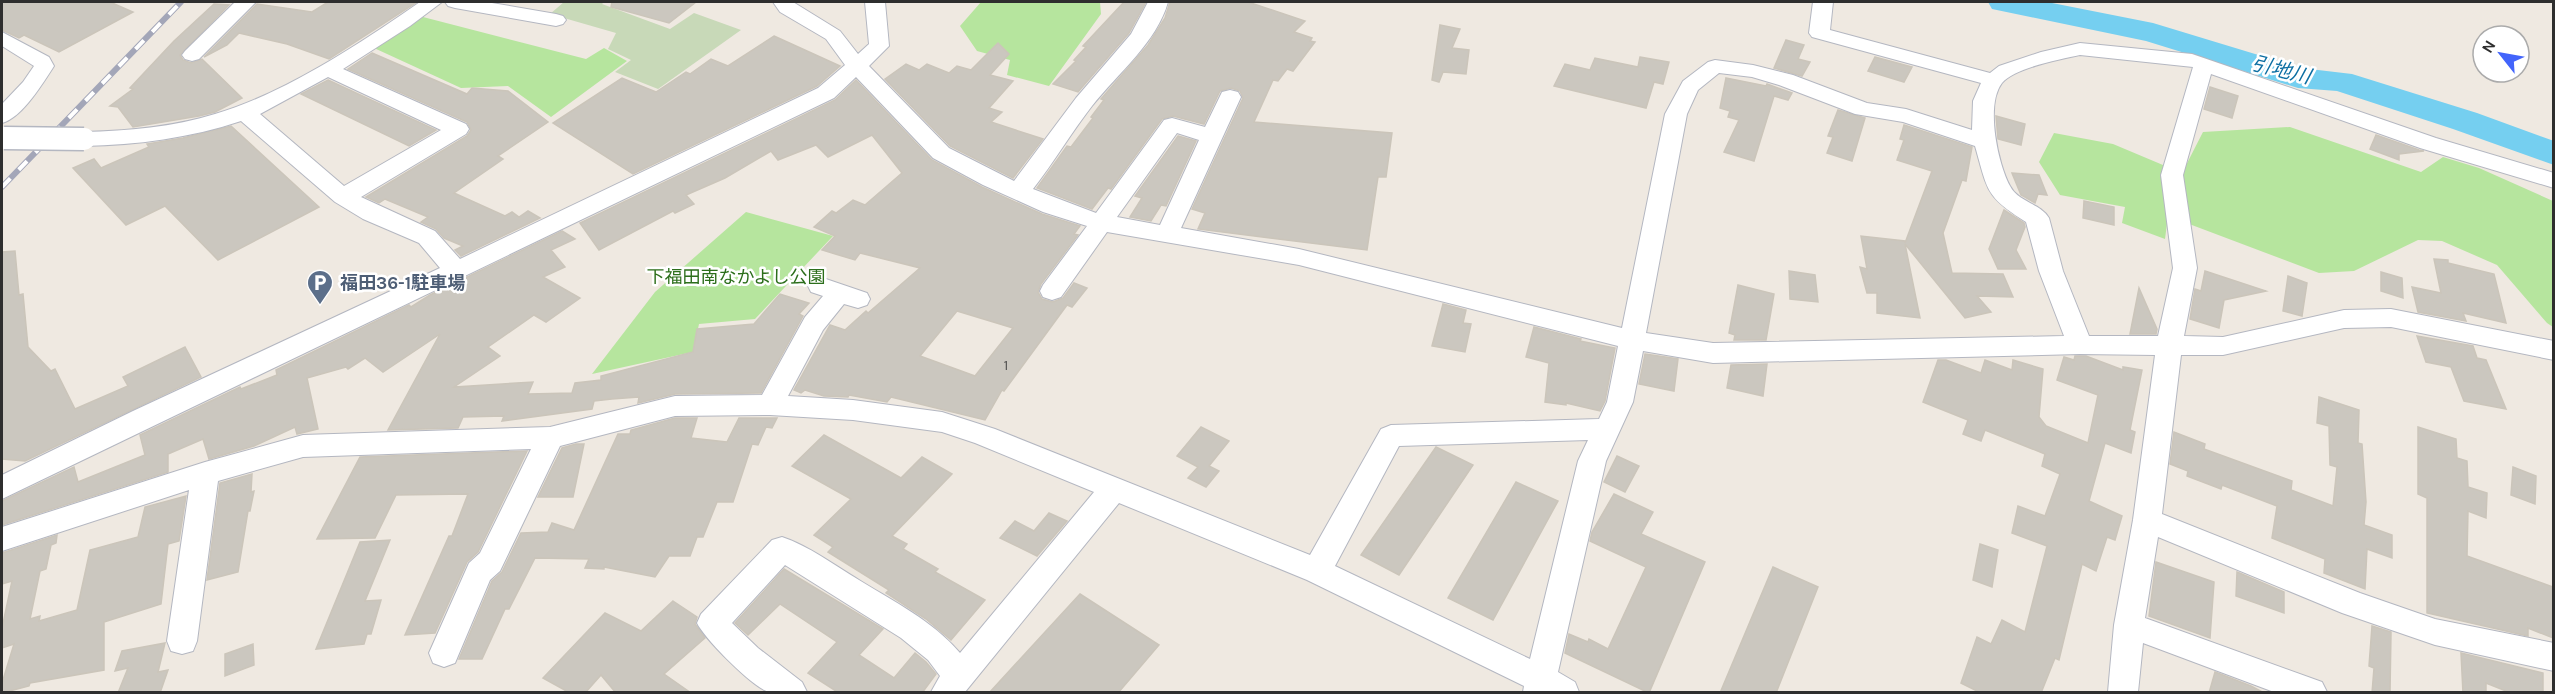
<svg xmlns="http://www.w3.org/2000/svg" width="2555" height="694" font-family="Karla,'Noto Sans JP',sans-serif">
  <rect width="100%" height="100%" fill="#efe9e1"/>
  <g fill="#b6e59e">
    <polygon points="981,2 1100,2 1101,14 1049,86 1007,75 1010,60 977,51 960,26"/>
    <polygon points="423,17 586,59 604,48 627,61 551,117 508,86 461,88 374,48"/>
    <polygon points="2290,127 2421,172 2443,157 2479,168 2553,201 2553,327 2547,323 2497,265 2442,241 2418,240 2354,271 2319,273 2168,216 2165,239 2122,223 2125,207 2060,195 2039,162 2054,133 2113,144 2182,173 2203,132"/>
    <polygon points="746,212 833,236 755,319 699,324 693,352 592,374 655,292"/>
  </g>
  <polygon fill="#c8d9b8" points="564,2 604,2 602,4 670,29 694,13 741,30 658,89 615,72 631,60 608,49 616,33 550,14"/>
  <g fill="none" stroke-linecap="round" stroke-linejoin="round">
    <polygon fill="#75cff0" fill-rule="evenodd" points="1988,2 2047,2 2153,23 2301,68 2352,74 2477,113 2554,141 2554,165 2453,129 2337,91 2298,88 2146,41 1992,9"/>
  </g>
  <g fill="#cbc7bf" stroke="#cbc5ba" stroke-width="1.5" fill-rule="evenodd">
    <polygon points="2,2 110,2 133,12 59,52 24,35 19,38 2,30"/>
    <polygon points="328,2 417,2 329,59 287,44 239,33 227,45 204,57 257,4 312,12"/>
    <polygon points="612,2 696,2 669,23 611,7"/>
    <polygon points="1124,2 1146,2 1129,33 1078,92 1053,84 1076,61 1074,60 1086,47 1083,46"/>
    <polygon points="1170,2 1248,2 1305,21 1294,32 1312,38 1310,41 1315,42 1293,71 1287,69 1278,81 1273,80 1254,122 1392,133 1386,177 1378,177 1367,250 1198,229 1205,213 1192,209 1243,98 1240,91 1231,88 1220,91 1204,124 1173,116 1162,119 1111,189 1108,188 1092,209 1037,188 1067,146 1071,147 1093,118 1091,117 1104,100 1101,99 1148,45 1165,18"/>
    <polygon points="214,4 229,5 180,55 183,60 191,63 202,59 242,98 215,112 199,116 133,127 118,107 110,106 133,89 130,88 174,41"/>
    <polygon points="1440,25 1460,29 1452,48 1469,50 1466,74 1443,72 1439,82 1432,80"/>
    <polygon points="774,36 840,66 817,86 633,174 553,123 622,78 656,92 686,72 690,74 711,59 728,66"/>
    <polygon points="1786,40 1804,45 1798,59 1810,62 1802,76 1774,68"/>
    <polygon points="998,43 1009,54 990,75 1013,81 989,108 1002,112 991,122 1043,139 1013,178 950,146 885,79 906,64 919,70 927,64 949,73 957,66 971,70"/>
    <polygon points="372,53 467,94 472,88 508,91 548,122 498,156 503,159 454,193 505,216 512,212 519,217 528,211 540,218 461,256 455,250 463,246 444,238 436,229 421,222 428,217 385,199 379,203 366,197 467,136 471,130 467,122 348,69"/>
    <polygon points="1640,57 1669,62 1663,84 1654,82 1646,108 1554,86 1565,64 1590,70 1595,58 1638,67"/>
    <polygon points="1875,57 1912,67 1904,82 1868,71"/>
    <polygon points="1726,78 1766,86 1767,84 1792,93 1788,100 1774,96 1754,161 1724,152 1739,120 1728,117 1730,111 1720,108"/>
    <polygon points="328,80 436,130 409,146 301,94"/>
    <path d="M856,80L932,160L982,187L1042,214L1080,226L1074,234L1078,235L1041,284L1038,292L1042,299L1053,302L1063,298L1074,283L1087,288L1072,307L1067,305L1004,391L1002,390L985,420L891,397L887,402L849,395L848,397L824,396L805,390L801,393L794,390L830,325L845,330L866,311L868,313L920,268L860,253L855,260L822,250L835,236L814,227L832,211L836,213L853,200L865,205L902,173L872,135L828,157L816,145L778,160L771,151L725,178L686,195L694,204L675,213L673,211L599,250L580,223L835,100ZM957,311L1013,328L975,376L920,356Z"/>
    <polygon points="2210,87 2238,96 2232,118 2204,109"/>
    <polygon points="1838,110 1865,118 1852,161 1827,153 1833,137 1828,136"/>
    <polygon points="1996,116 2025,124 2021,145 1998,139"/>
    <polygon points="1904,125 1972,147 1966,181 1962,180 1943,233 1952,273 2003,274 2013,297 1977,296 1991,312 1965,318 1905,244 1920,318 1877,313 1877,293 1867,293 1860,267 1867,269 1861,236 1905,241 1905,243 1932,171 1897,160 1904,140 1900,139"/>
    <polygon points="231,126 319,207 218,260 165,206 126,225 73,168 94,159 101,168 149,147 147,144 183,138"/>
    <polygon points="2376,135 2419,150 2424,151 2399,154 2399,160 2370,149"/>
    <polygon points="1178,136 1196,141 1166,206 1161,205 1151,221 1130,217 1142,198 1135,196"/>
    <polygon points="2012,173 2039,175 2047,195 2038,194 2035,203 2025,197 2021,195"/>
    <polygon points="2084,201 2114,207 2114,225 2083,218"/>
    <polygon points="2004,210 2024,223 2025,227 2016,250 2026,269 1998,269 1989,249"/>
    <polygon points="562,231 575,239 551,250 565,267 543,277 580,298 546,322 534,315 488,347 500,356 454,387 533,382 528,394 572,393 575,383 601,380 601,376 693,352 697,329 754,324 780,294 809,303 799,314 803,316 761,393 675,394 638,403 639,397 612,399 594,401 592,409 502,421 504,416 463,417 458,428 388,430 440,334 383,372 365,358 348,369 346,367 307,378 318,429 297,434 295,427 254,446 209,459 203,439 168,454 168,472 2,525 2,501 74,467 78,482 145,455 140,435 240,387 241,389 277,375 276,370 409,305 411,307 430,295"/>
    <polygon points="15,251 19,295 23,294 28,347 51,371 55,369 75,409 128,386 123,377 185,347 201,377 25,461 2,459 2,252"/>
    <polygon points="2434,259 2448,260 2448,263 2494,274 2506,323 2463,313 2466,321 2418,312 2412,287 2441,293"/>
    <polygon points="1789,271 1815,275 1818,302 1790,299"/>
    <polygon points="2205,271 2266,291 2224,300 2219,328 2190,319 2195,289 2201,291"/>
    <polygon points="2381,272 2402,278 2403,298 2381,291"/>
    <polygon points="2288,276 2307,283 2302,316 2283,311"/>
    <polygon points="1738,285 1774,294 1766,340 1734,340 1735,335 1729,333"/>
    <polygon points="2139,288 2157,329 2156,334 2130,334"/>
    <polygon points="1443,304 1466,310 1463,323 1471,324 1465,352 1432,346"/>
    <polygon points="1534,327 1581,339 1580,341 1615,348 1605,401 1600,411 1566,403 1566,405 1545,402 1549,363 1526,357"/>
    <polygon points="2417,336 2473,346 2477,358 2486,360 2506,409 2464,401 2451,367 2426,362"/>
    <polygon points="1645,354 1678,359 1674,391 1639,384"/>
    <polygon points="2075,356 2086,356 2123,370 2123,367 2142,370 2130,430 2135,432 2131,453 2105,443 2089,501 2122,516 2115,540 2107,537 2096,571 2082,564 2059,660 2055,658 2041,693 1981,693 1961,683 1977,637 1991,644 2002,620 2025,632 2047,546 2012,533 2018,506 2045,516 2060,474 2042,466 2045,454 1985,430 1981,441 1963,434 1968,420 1923,402 1938,360 1946,360 1981,373 1985,360 2012,370 2013,360 2043,369 2039,417 2046,426 2088,443 2098,395 2057,380 2064,357 2074,360"/>
    <polygon points="1767,364 1763,396 1727,388 1731,365"/>
    <polygon points="2319,397 2359,410 2358,443 2362,444 2366,502 2364,525 2392,535 2392,558 2367,549 2365,589 2324,573 2325,559 2272,538 2277,506 2222,485 2221,489 2187,476 2188,471 2170,464 2174,432 2205,444 2204,449 2292,481 2291,490 2333,506 2337,467 2330,465 2329,426 2317,423"/>
    <polygon points="675,418 697,418 691,438 727,442 739,418 777,418 772,428 766,427 758,445 752,444 733,502 717,502 703,537 697,537 690,556 669,556 655,577 604,567 604,569 585,568 589,559 535,558 509,609 505,609 482,659 459,659 492,581 502,572 521,533 548,532 552,523 574,530 618,434 630,434 631,430"/>
    <polygon points="1201,427 1229,441 1209,466 1219,471 1206,487 1188,478 1198,467 1177,456"/>
    <polygon points="2418,427 2456,439 2457,458 2467,461 2468,487 2487,493 2486,518 2468,511 2467,556 2553,587 2553,638 2528,628 2528,636 2427,613 2427,498 2418,494"/>
    <polygon points="824,435 901,478 922,457 952,474 892,536 907,544 903,549 938,569 935,572 985,600 951,640 926,619 886,593 889,590 828,552 833,547 814,535 851,499 792,466"/>
    <polygon points="576,444 584,444 573,497 538,497 562,448"/>
    <polygon points="1436,447 1473,465 1399,575 1361,555"/>
    <polygon points="527,451 478,552 467,562 435,633 405,635 449,536 452,536 468,494 396,495 375,538 317,539 360,457"/>
    <polygon points="1617,456 1639,466 1625,492 1604,482"/>
    <polygon points="2513,467 2536,476 2535,504 2511,495"/>
    <polygon points="252,474 251,492 254,491 250,511 248,511 238,572 207,580 220,483"/>
    <polygon points="1516,482 1558,501 1493,620 1448,598"/>
    <polygon points="1614,494 1653,512 1641,534 1705,562 1649,693 1565,653 1569,634 1588,642 1589,639 1608,649 1646,567 1590,541 1592,532"/>
    <polygon points="186,496 179,541 168,544 161,604 104,622 104,670 30,683 29,686 2,693 2,683 14,644 2,648 2,628 12,581 2,584 2,553 57,535 56,543 51,545 46,569 40,571 30,619 40,616 39,621 77,610 90,550 138,537 145,507"/>
    <polygon points="1049,513 1067,521 1037,556 1000,538 1015,521 1034,531"/>
    <polygon points="390,540 365,601 381,600 371,634 367,634 364,644 316,649 360,542"/>
    <polygon points="1980,544 1998,550 1992,587 1973,580"/>
    <polygon points="2156,562 2214,582 2210,638 2149,616"/>
    <polygon points="1773,567 1818,587 1776,693 1720,693"/>
    <polygon points="784,569 883,629 859,655 894,678 915,653 926,662 936,674 922,693 839,693 808,673 837,642 780,604 748,635 735,623"/>
    <polygon points="2237,572 2284,592 2284,613 2236,596"/>
    <polygon points="1080,594 1159,645 1118,693 989,693"/>
    <polygon points="673,601 697,617 695,624 705,638 664,674 691,693 616,693 601,675 585,693 570,693 543,678 605,613 641,631"/>
    <polygon points="2372,626 2391,632 2390,693 2372,693 2374,668 2369,666"/>
    <polygon points="165,643 158,672 168,670 160,693 118,693 128,668 115,671 122,651"/>
    <polygon points="253,644 254,665 225,676 225,654"/>
    <polygon points="2461,653 2543,673 2543,693 2511,693 2486,683 2486,693 2463,693"/>
    <polygon points="2215,672 2251,686 2264,693 2209,693"/>
  </g>
  <g fill="none" stroke-linecap="round" stroke-linejoin="round">
    <defs>
      <g id="street">
        <polygon points="235,2 256,2 199,59 192,61 185,59 182,55 185,51"/>
        <path d="M420,2H442L410,26L343,69L466,124L469,129L466,134L361,197L435,231L460,259L818,88L845,65L826,39L780,12L773,2H793L840,31L858,54L869,44L865,2H885L889,46L869,66L949,148L1014,181L1076,98L1131,34L1148,2H1168C1157,42 1118,73 1092,106C1071,133 1054,162 1033,189L1096,213L1164,120L1172,118L1205,127L1222,92L1230,90L1238,92L1241,97L1181,228L1299,249L1622,328L1665,114L1683,81L1708,62L1715,60L1753,65L1793,75L1867,103L1906,109L1972,130L1973,101L1981,83L1812,37L1809,33L1813,2H1833L1830,30L1990,73L1999,66L2041,52L2080,43L2192,54L2436,138L2554,173V188L2420,148L2211,74L2183,175L2197,268L2184,336L2223,337L2344,310L2391,309L2554,341V360L2391,327L2344,328L2223,355H2181L2162,514L2360,593L2435,619L2554,643V671L2435,645L2342,613L2158,537L2145,618L2322,682L2327,692H2274L2143,643L2138,692H2108L2114,625L2133,520L2155,355L2080,354L1713,363L1643,351L1633,402L1606,461L1558,672L1575,682L1579,692H1523L1524,686L1307,580L1119,503L965,692H931L940,676L928,660L901,638L785,565L732,623L758,648L802,682L807,692C797,693 779,694 769,692C753,688 704,638 697,623L701,614L772,540L782,537C809,546 834,565 859,580C894,602 932,620 960,653L1094,492L975,443L942,432L853,420L770,415L675,416L560,446L500,571L490,580L455,663L444,667L433,663L429,653L469,563L480,553L531,449L303,457L218,481L197,641L193,651L182,654L171,651L167,641L189,490L2,551V527L205,462L303,435L550,427L675,396L762,395L805,317L823,296L811,292L808,286L811,280L820,277L867,293L870,299L867,305L858,308L844,304L823,330L788,396L853,400L942,412L995,429L1310,555L1381,429L1391,425L1599,419L1607,402L1618,346L1299,265L1107,232L1061,297L1052,300L1043,297L1040,291L1043,285L1087,226L1043,212L983,185L933,158L856,77L834,98L2,499V475L133,411L440,268L419,243L363,219L335,202L241,121C190,138 137,145 84,146L76,144L73,139L76,134L84,132C128,131 173,127 215,114C284,94 361,43 420,2ZM2080,55L2193,67L2161,175L2173,268L2158,336H2089L2063,271L2049,218C2040,203 2018,202 2010,186C1998,164 1985,105 2002,83C2014,68 2061,59 2080,55ZM1719,73L1752,77L1779,85L1855,114L1903,122L1975,146C1988,191 1985,196 2026,222L2039,271L2064,336L1713,343L1646,333L1687,114L1698,90ZM328,77L441,130L344,186L260,114ZM1177,133L1199,140L1160,225L1117,217ZM1588,440L1578,461L1530,659L1335,566L1399,446Z"/>
        <polygon points="445,2 486,2 556,14 563,16 566,20 563,24 556,26 455,8 448,6"/>
        <path d="M2,32L49,57L54,66C43,83 22,118 2,123V104L23,82L34,66L2,46Z"/>
      </g>
    </defs>
    <use href="#street" stroke="#b4b7c1" stroke-width="2"/>
    <use href="#street" fill="#fff" fill-rule="evenodd"/>
    <defs>
      <polyline id="rail" points="2,187 181,2"/>
    </defs>
    <use href="#rail" stroke="#a3a6b8" stroke-width="6"/>
    <use href="#rail" stroke="#fff" stroke-width="4" stroke-dasharray="12" stroke-linecap="butt"/>
    <defs>
      <polyline id="street-bridge" points="4,138 84,139"/>
    </defs>
    <use href="#street-bridge" stroke="#b4b7c1" stroke-width="25" stroke-linecap="butt"/>
    <use href="#street-bridge" stroke="#fff" stroke-width="22"/>
  </g>
  <defs>
    <symbol id="parking-pin" viewBox="-11 -11 22 30"><path d="M0 17L-7.5 6A9.5 9.5 0 1 1 7.5 6Z" fill="#5c6f8a" stroke="#fff"/><path d="M-3.5-5.5H1a3.5 3.5 0 0 1 0 7H-1V5.5H-3.5ZM-1-3.4V-.6H.8a1.4 1.4 0 0 0 0-2.8Z" fill="#fff"/></symbol>
  </defs>
  <g fill-rule="evenodd">
    <use href="#parking-pin" x="305" y="268" width="30" height="40"/>
  </g>
  <g text-anchor="middle" dominant-baseline="central" stroke-width="5" stroke-linejoin="round" paint-order="stroke">
    <g font-size="15" fill="#555452">
      <text x="1006" y="365">1</text>
    </g>
    <g font-size="18" fill="#2c6e1b" stroke="#fff">
      <text x="736" y="277">下福田南なかよし公園</text>
    </g>
    <g font-size="18" font-weight="bold" fill="#4e5e75" stroke="#fff" text-anchor="start">
      <text x="340" y="283">福田36-1駐車場</text>
    </g>
    <g font-size="20" font-style="italic" fill="#0d6fa3" stroke="#fff">
      <text transform="translate(2281 70) rotate(14)">引地川</text>
    </g>
  </g>
  <rect width="2555" height="694" fill="none" stroke="#2e2e2e" stroke-width="6"/>
  <g transform="translate(2501 54) rotate(301)"><circle r="28" fill="#ffffff" stroke="#ababab" stroke-width="1.5"/>
  <path d="M0-4.5L10 22L0 15L-10 22Z" fill="#4264fb"/>
  <text y="-9" font-size="16" font-weight="bold" text-anchor="middle" fill="#2e2e2e">N</text>
  </g>
</svg>
